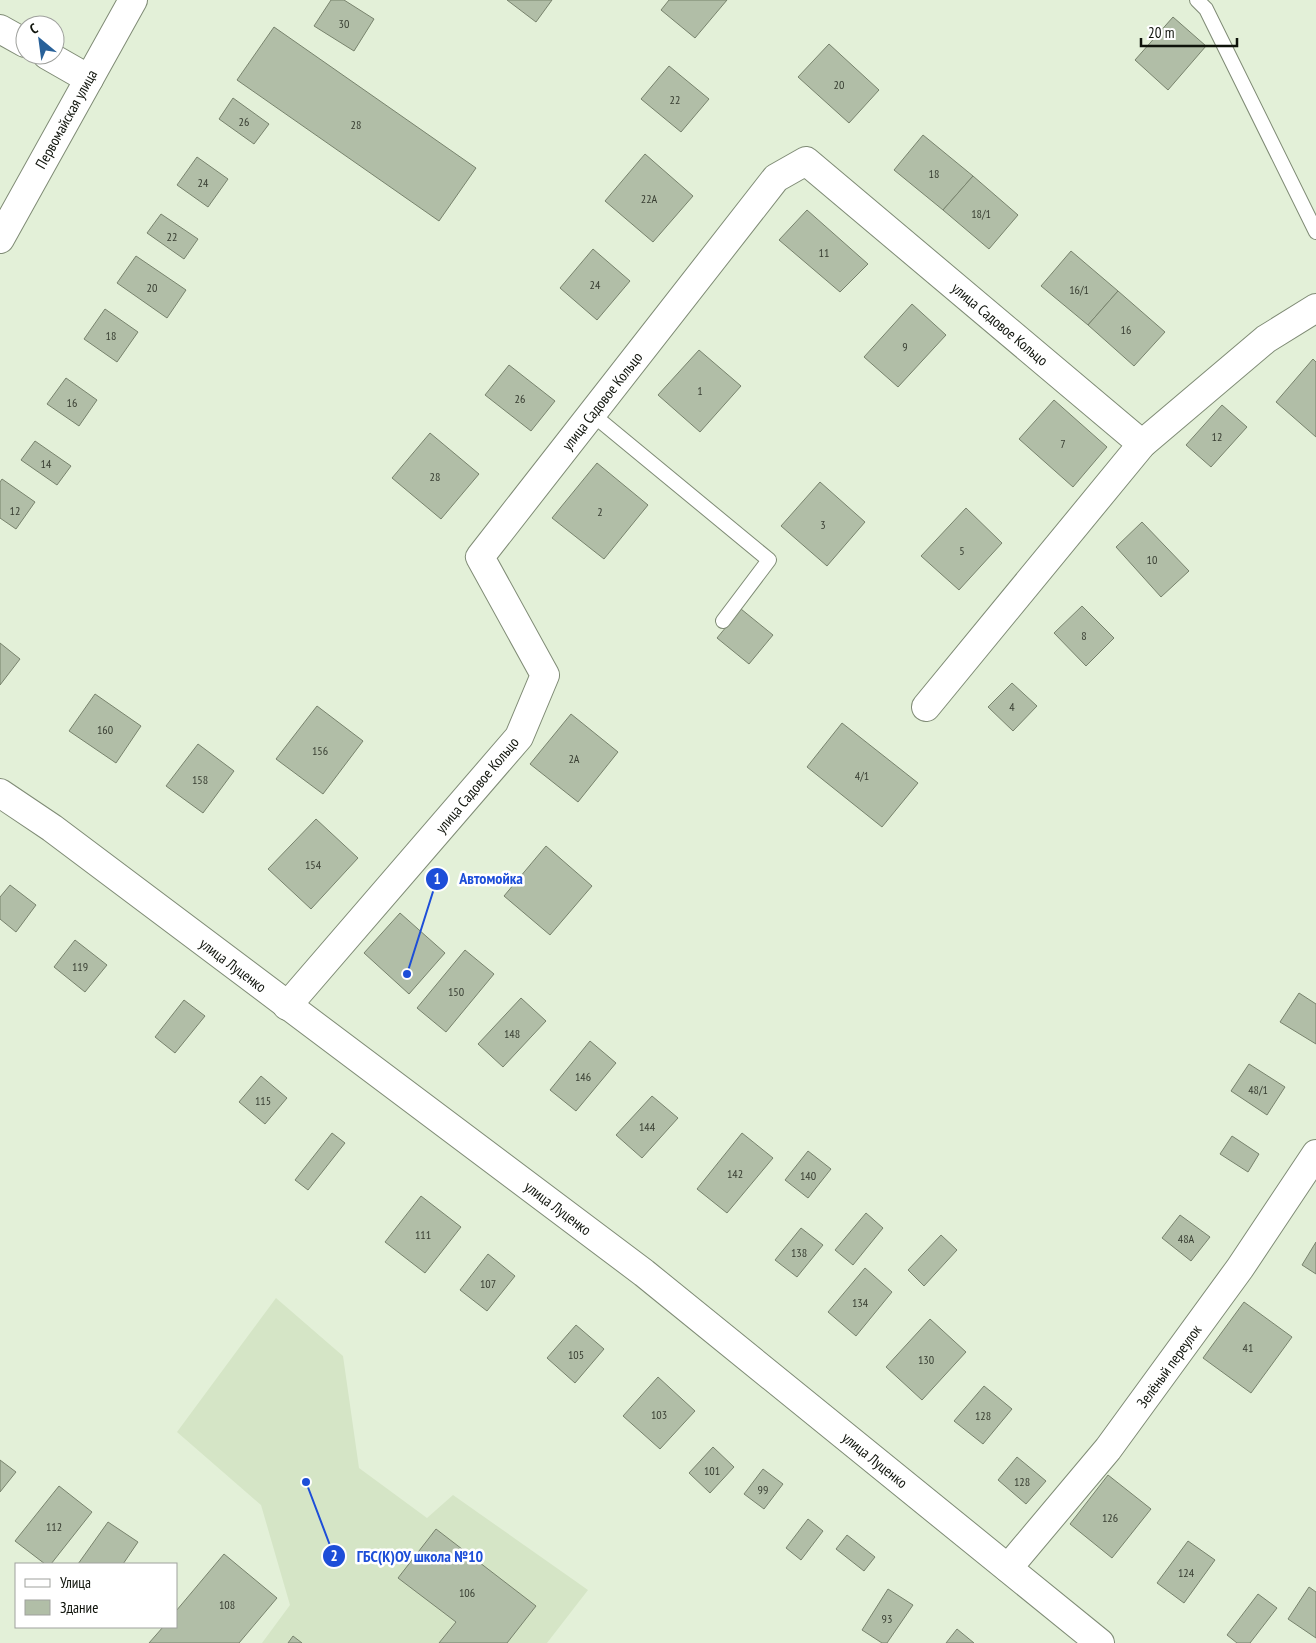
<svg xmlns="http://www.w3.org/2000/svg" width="1316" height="1643" font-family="'PT Sans Narrow',sans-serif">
  <rect width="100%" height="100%" fill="#e3f0d8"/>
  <polygon fill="#d5e5c6" points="276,1298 343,1356 359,1468 427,1518 453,1495 588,1590 547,1643 262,1643 290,1605 261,1505 177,1432"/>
  <g fill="#b1bea7" stroke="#78836d">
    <polygon points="331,0 344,0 374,19 354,51 314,26"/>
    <polygon points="507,0 552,0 536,22"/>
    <polygon points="669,0 727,0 695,38 661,10"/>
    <polygon points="1173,17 1206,46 1168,90 1135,60"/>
    <polygon points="274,27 476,168 439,221 237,80"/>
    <polygon points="829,44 879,90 849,123 798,77"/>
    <polygon points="669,66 709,99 681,132 641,99"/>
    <polygon points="233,98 269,124 254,144 219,119"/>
    <polygon points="923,135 973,176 943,210 894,170"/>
    <polygon points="645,154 693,196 653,242 605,201"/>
    <polygon points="197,157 228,179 208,207 177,185"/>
    <polygon points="973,176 1018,215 989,249 943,210"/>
    <polygon points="807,210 868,264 840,292 779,240"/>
    <polygon points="161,214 198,239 184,259 147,233"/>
    <polygon points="593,249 630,281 597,320 560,288"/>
    <polygon points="1071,251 1118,291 1088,325 1041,286"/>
    <polygon points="136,256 186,290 167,318 117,283"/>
    <polygon points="1118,291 1165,332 1134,366 1088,325"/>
    <polygon points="912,304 946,335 898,387 864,357"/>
    <polygon points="105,309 138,332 117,362 84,339"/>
    <polygon points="699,350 741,386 700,432 658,395"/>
    <polygon points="1313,359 1316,362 1316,437 1276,402"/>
    <polygon points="509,365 555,401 531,431 485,395"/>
    <polygon points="66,378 97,400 79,426 47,404"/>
    <polygon points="1054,400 1107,447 1073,487 1019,439"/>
    <polygon points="1222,405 1247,427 1211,467 1186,445"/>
    <polygon points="430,433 479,474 441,519 392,478"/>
    <polygon points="35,441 71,466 57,485 21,460"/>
    <polygon points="597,463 648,505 604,559 552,518"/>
    <polygon points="2,479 35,502 16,529 0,518 0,482"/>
    <polygon points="820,482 865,522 827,566 781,526"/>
    <polygon points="966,508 1002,543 959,590 921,556"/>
    <polygon points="1142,522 1189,571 1161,597 1116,547"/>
    <polygon points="1082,606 1114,638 1086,666 1054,633"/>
    <polygon points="741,609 773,635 749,664 717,638"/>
    <polygon points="0,643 20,659 0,685"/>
    <polygon points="1012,683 1037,706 1013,731 988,707"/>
    <polygon points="95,694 141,726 116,763 69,731"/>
    <polygon points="317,706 363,741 323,794 276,759"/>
    <polygon points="571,714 618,752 578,802 530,764"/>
    <polygon points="842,723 918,783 882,827 807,767"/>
    <polygon points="198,744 234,771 203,813 166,786"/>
    <polygon points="316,819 358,858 311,909 268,869"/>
    <polygon points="546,846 592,886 550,935 504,896"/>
    <polygon points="10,885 36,905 16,932 0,919 0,897"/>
    <polygon points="400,913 445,953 409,994 364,953"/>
    <polygon points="75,940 107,965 85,992 54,967"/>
    <polygon points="465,950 494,974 446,1032 417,1008"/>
    <polygon points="1299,993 1316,1004 1316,1044 1280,1022"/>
    <polygon points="521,998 546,1021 503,1067 478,1044"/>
    <polygon points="184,1000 205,1016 175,1053 155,1037"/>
    <polygon points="590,1041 616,1063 576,1111 550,1090"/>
    <polygon points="1249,1064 1285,1087 1267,1115 1231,1091"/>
    <polygon points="261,1076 287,1098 265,1124 239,1102"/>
    <polygon points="652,1096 678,1118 642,1158 616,1135"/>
    <polygon points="332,1133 345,1143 308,1190 295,1180"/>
    <polygon points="742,1133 773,1158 727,1213 697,1189"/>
    <polygon points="1232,1136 1259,1154 1248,1172 1220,1154"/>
    <polygon points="808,1151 831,1169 808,1198 785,1180"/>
    <polygon points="421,1196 461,1227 425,1273 385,1242"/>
    <polygon points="866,1213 883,1228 853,1265 835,1250"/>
    <polygon points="1180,1215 1210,1237 1191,1261 1162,1238"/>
    <polygon points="801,1228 823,1245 797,1277 775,1260"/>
    <polygon points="941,1235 957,1250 924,1286 908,1270"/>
    <polygon points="1316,1242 1316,1274 1302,1265"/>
    <polygon points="488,1254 515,1276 487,1311 460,1290"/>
    <polygon points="865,1268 892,1292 856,1336 828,1312"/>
    <polygon points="1244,1302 1292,1337 1251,1393 1203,1358"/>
    <polygon points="930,1319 966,1352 922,1400 886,1367"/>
    <polygon points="576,1325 604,1349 575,1383 547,1358"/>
    <polygon points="658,1377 695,1411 660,1449 623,1416"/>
    <polygon points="984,1386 1012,1409 983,1444 954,1421"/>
    <polygon points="713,1447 734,1467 710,1493 689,1473"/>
    <polygon points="1017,1457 1046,1481 1026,1504 998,1480"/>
    <polygon points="0,1460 16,1472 0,1492"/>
    <polygon points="763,1469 783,1484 764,1509 744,1494"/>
    <polygon points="1108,1475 1151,1509 1112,1558 1070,1524"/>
    <polygon points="59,1486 92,1512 51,1564 45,1564 15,1541"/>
    <polygon points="808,1519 823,1531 801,1560 786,1548"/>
    <polygon points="108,1522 138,1542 123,1564 78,1564"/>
    <polygon points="436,1529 536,1606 507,1643 439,1643 456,1622 398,1578"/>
    <polygon points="847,1535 875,1557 864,1571 836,1549"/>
    <polygon points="1188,1541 1215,1560 1184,1603 1157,1583"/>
    <polygon points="224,1554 277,1598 239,1643 149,1643 163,1627 176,1627 176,1611"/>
    <polygon points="1309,1587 1316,1592 1316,1638 1288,1619"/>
    <polygon points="888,1589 913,1605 887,1643 882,1643 862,1630"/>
    <polygon points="1258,1594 1277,1608 1250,1643 1237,1643 1227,1635"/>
    <polygon points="957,1629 974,1643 946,1643"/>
    <polygon points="293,1636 302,1643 288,1643"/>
  </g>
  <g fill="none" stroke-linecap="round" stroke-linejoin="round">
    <defs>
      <g id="lane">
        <polyline points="1197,0 1206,9 1316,232"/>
        <polyline points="592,414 769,560 723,621"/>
      </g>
      <g id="street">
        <polyline points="0,29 25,43"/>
        <polyline points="47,55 89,79"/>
        <polyline points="926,707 1142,444 1266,339 1316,308"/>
        <polyline points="0,793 52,828 644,1273 1100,1643"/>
        <polyline points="287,1006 519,737 545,675 480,557 776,178 806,161 1142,444"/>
        <polyline points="1008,1568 1108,1449 1240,1268 1316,1154"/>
      </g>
      <polyline id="secondary" points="0,239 133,0"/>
    </defs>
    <use href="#lane" stroke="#7f8b75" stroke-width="16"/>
    <use href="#street" stroke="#7f8b75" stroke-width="30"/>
    <use href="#secondary" stroke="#7f8b75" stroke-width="30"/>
    <use href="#lane" stroke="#fff" stroke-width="14"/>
    <use href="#street" stroke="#fff" stroke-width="28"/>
    <use href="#secondary" stroke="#fff" stroke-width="28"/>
  </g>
  <g text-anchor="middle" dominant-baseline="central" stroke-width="5" stroke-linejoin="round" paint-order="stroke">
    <g font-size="12" fill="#383e32">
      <text x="344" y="23">30</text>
      <text x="839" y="84">20</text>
      <text x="675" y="99">22</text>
      <text x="244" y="121">26</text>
      <text x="356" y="124">28</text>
      <text x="934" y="173">18</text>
      <text x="203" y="182">24</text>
      <text x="649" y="198">22А</text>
      <text x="981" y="213">18/1</text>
      <text x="172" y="236">22</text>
      <text x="824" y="252">11</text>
      <text x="595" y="284">24</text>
      <text x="152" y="287">20</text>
      <text x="1079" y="289">16/1</text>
      <text x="1126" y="329">16</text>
      <text x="111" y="335">18</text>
      <text x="905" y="346">9</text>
      <text x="700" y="390">1</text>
      <text x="520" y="398">26</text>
      <text x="72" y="402">16</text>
      <text x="1217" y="436">12</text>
      <text x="1063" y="443">7</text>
      <text x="46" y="463">14</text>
      <text x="435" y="476">28</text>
      <text x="15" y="510">12</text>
      <text x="600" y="511">2</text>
      <text x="823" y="524">3</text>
      <text x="962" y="550">5</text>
      <text x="1152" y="559">10</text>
      <text x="1084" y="635">8</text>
      <text x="1012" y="706">4</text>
      <text x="105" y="729">160</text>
      <text x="320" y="750">156</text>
      <text x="574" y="758">2А</text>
      <text x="862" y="775">4/1</text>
      <text x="200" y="779">158</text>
      <text x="313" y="864">154</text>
      <text x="80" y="966">119</text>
      <text x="456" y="991">150</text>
      <text x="512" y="1033">148</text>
      <text x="583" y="1076">146</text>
      <text x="1258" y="1089">48/1</text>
      <text x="263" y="1100">115</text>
      <text x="647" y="1126">144</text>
      <text x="735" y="1173">142</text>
      <text x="808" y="1175">140</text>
      <text x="423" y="1234">111</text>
      <text x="1186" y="1238">48А</text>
      <text x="799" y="1252">138</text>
      <text x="488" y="1283">107</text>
      <text x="860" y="1302">134</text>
      <text x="1248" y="1347">41</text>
      <text x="576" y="1354">105</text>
      <text x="926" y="1359">130</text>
      <text x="659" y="1414">103</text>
      <text x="983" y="1415">128</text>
      <text x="712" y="1470">101</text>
      <text x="1022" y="1481">128</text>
      <text x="763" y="1489">99</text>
      <text x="1110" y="1517">126</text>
      <text x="54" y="1526">112</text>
      <text x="1186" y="1572">124</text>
      <text x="467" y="1592">106</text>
      <text x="227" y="1604">108</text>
      <text x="887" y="1618">93</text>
    </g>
    <g font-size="15" fill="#0f130b" stroke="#fff">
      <text transform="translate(66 119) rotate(-61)">Первомайская улица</text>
      <text transform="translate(1000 324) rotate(40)">улица Садовое Кольцо</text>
      <text transform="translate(602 401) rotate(-52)">улица Садовое Кольцо</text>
      <text transform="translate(477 785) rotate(-50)">улица Садовое Кольцо</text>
      <text transform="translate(233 965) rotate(37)">улица Луценко</text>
      <text transform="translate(558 1208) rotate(37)">улица Луценко</text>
      <text transform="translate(1169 1366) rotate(-54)">Зелёный переулок</text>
      <text transform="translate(875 1460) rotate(39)">улица Луценко</text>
    </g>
  </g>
  <path fill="none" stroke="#1d4ed8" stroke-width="2" d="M407 974L437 879M306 1482L334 1556"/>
  <g fill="#1d4ed8" stroke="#fff" stroke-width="2">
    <circle cx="407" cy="974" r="5"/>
    <circle cx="306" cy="1482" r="5"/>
    <circle cx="437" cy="879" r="12"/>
    <circle cx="334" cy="1556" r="12"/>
  </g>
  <g font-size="15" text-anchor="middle" font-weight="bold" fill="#fff">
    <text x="437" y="884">1</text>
    <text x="334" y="1561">2</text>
  </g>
  <g font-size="16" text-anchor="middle" font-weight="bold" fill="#1d4ed8" stroke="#fff" stroke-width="5" stroke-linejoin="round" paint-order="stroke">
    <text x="491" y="884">Автомойка</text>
    <text x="420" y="1562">ГБС(К)ОУ школа №10</text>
  </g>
  <rect x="15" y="1563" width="162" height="65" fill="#ffffff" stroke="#9fa19d"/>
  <rect x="25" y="1579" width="25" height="8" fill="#ffffff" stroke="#9fa19d"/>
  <text x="60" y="1588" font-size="15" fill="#0f130b">Улица</text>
  <rect x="25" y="1600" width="25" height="15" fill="#b1bea7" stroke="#9fa19d"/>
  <text x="60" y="1613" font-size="15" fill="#0f130b">Здание</text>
  <g transform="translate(40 40) rotate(331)"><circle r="24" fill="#ffffff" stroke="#9fa19d"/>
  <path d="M0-4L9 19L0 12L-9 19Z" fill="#286199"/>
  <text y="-8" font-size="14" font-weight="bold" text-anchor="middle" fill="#0f130b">С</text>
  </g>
  <path d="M1141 38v8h96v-8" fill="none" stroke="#0f130b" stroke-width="2.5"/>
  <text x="1148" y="38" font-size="15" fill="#0f130b" stroke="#ffffff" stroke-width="4" paint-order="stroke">20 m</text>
</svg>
